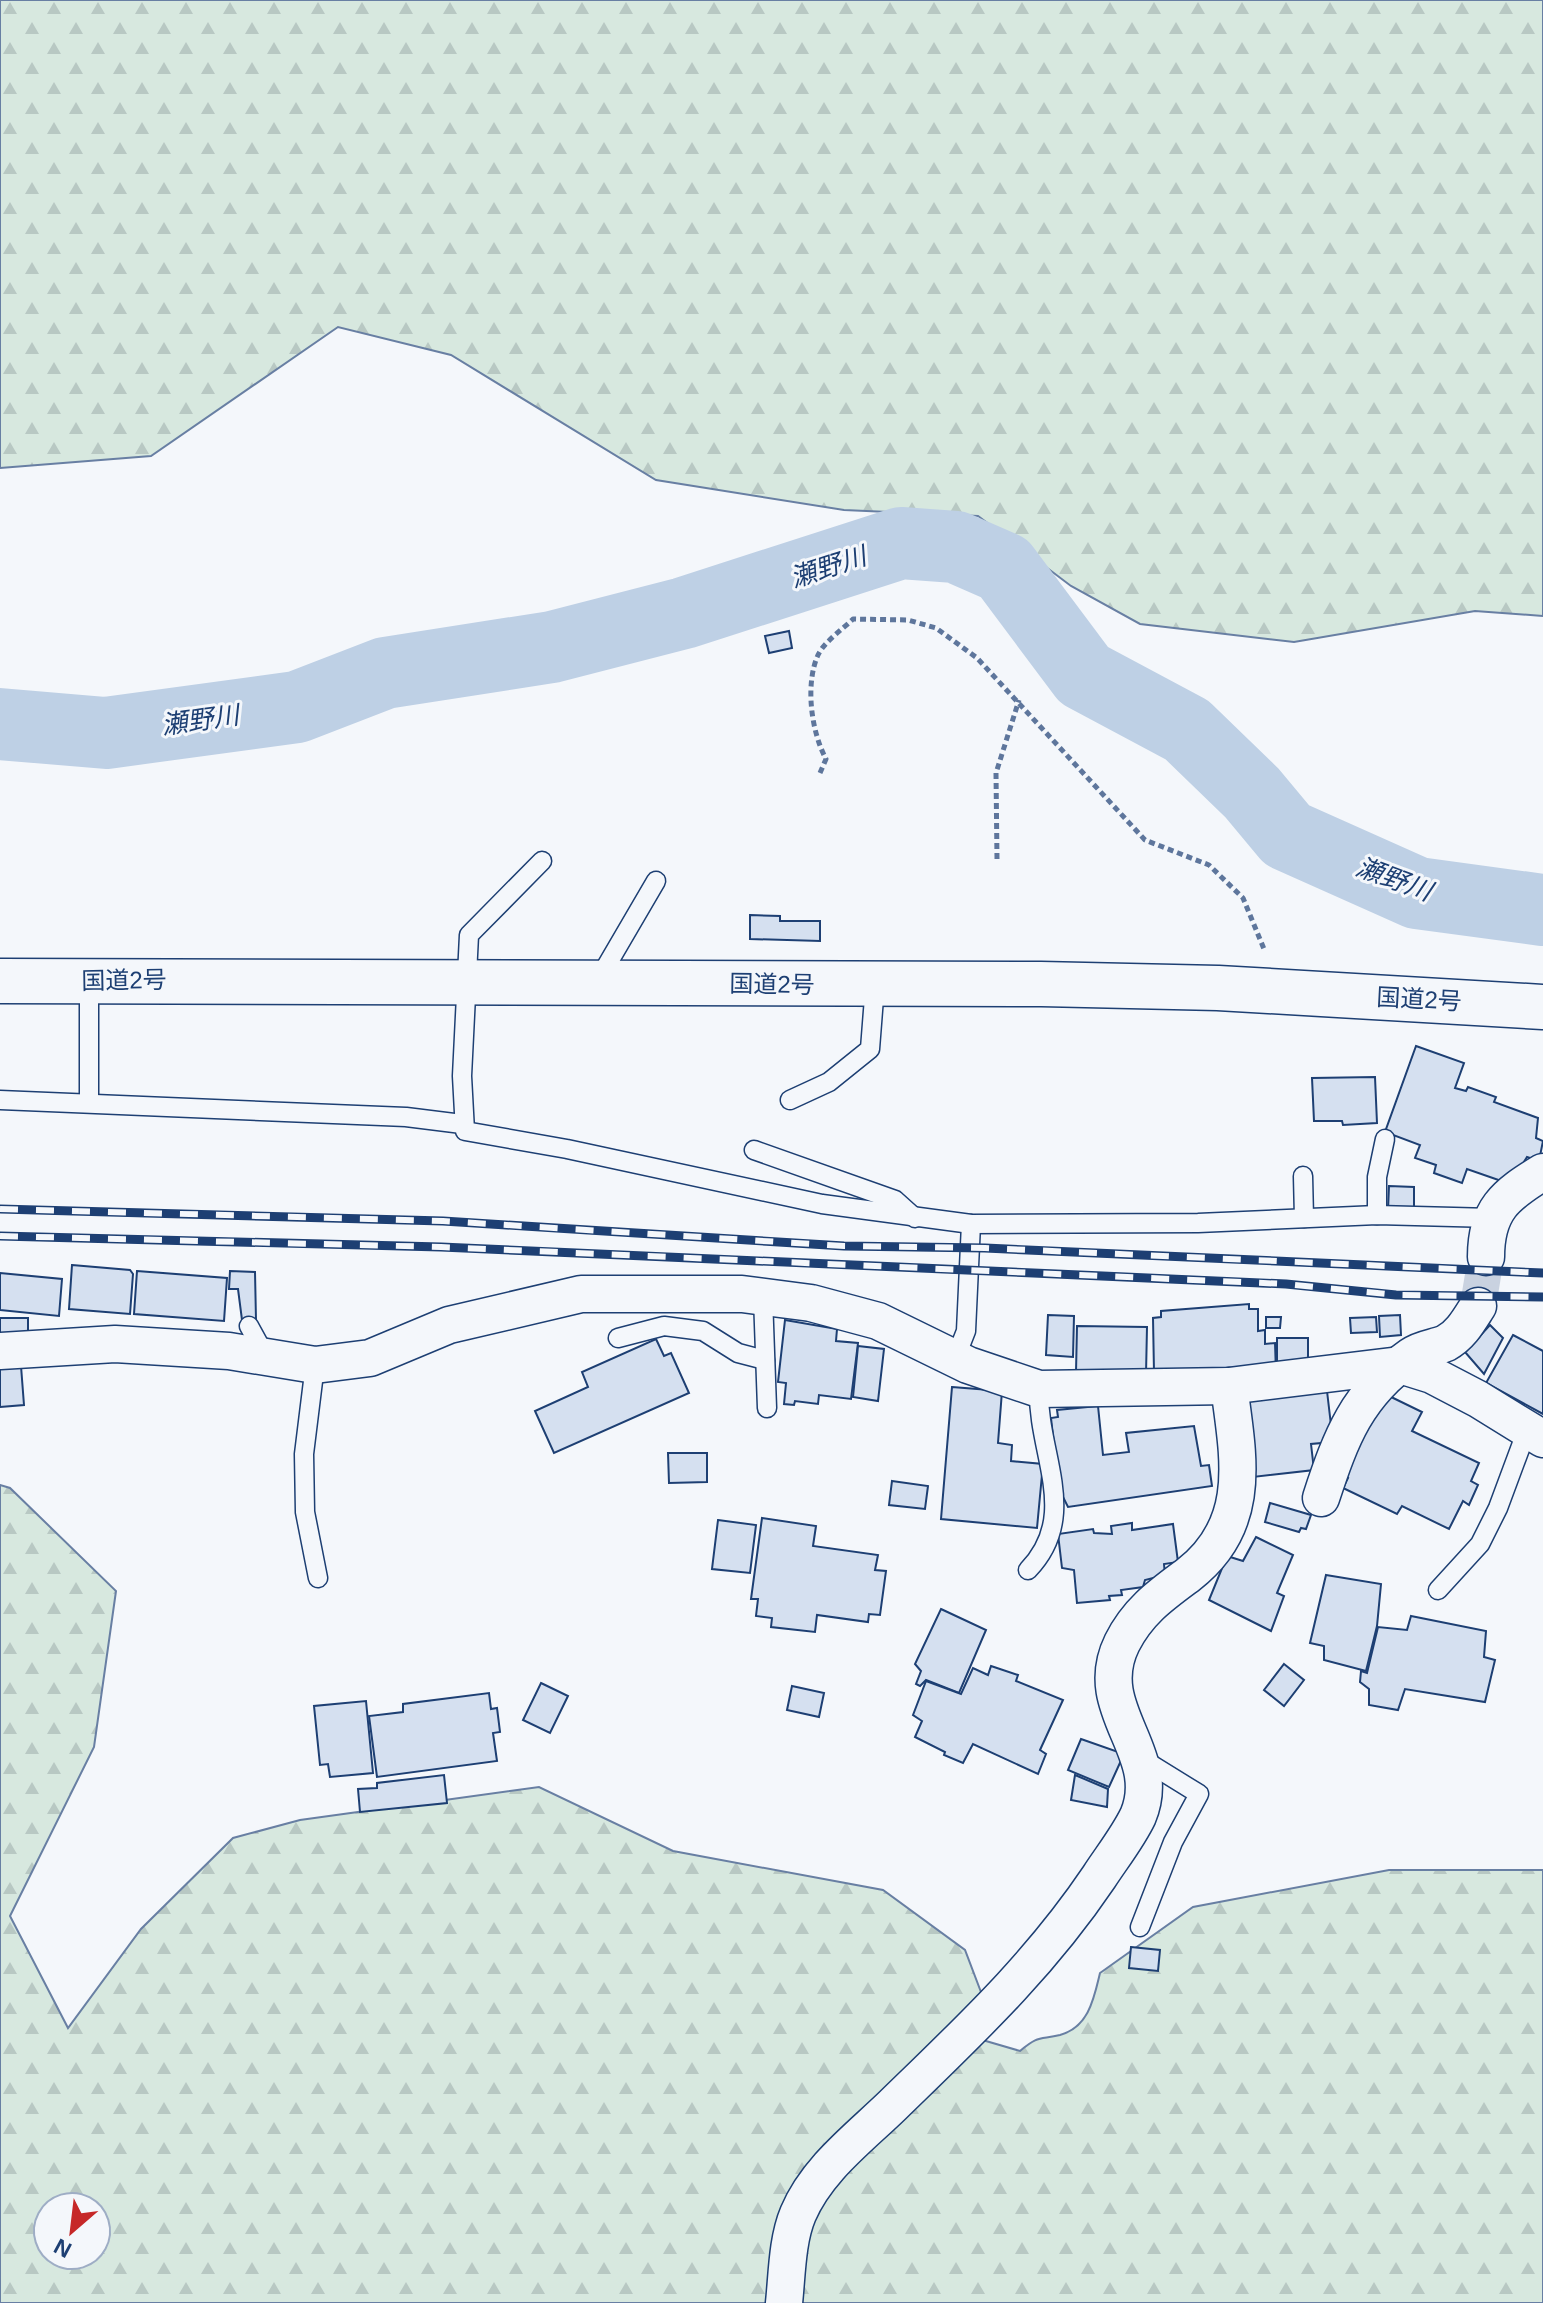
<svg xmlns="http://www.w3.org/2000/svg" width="1543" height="2303" font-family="Helvetica,'Noto Sans JP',sans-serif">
  <defs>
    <pattern id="forest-firs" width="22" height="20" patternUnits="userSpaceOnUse" patternTransform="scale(2)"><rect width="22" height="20" fill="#d7e8df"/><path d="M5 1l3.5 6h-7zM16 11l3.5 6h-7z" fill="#b8c8c3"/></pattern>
  </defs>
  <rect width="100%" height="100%" fill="#f4f7fb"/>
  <g fill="url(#forest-firs)" stroke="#687fa3" stroke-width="2" fill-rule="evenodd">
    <polygon points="0,0 1543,0 1543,616 1475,611 1294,642 1140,624 1071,586 978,516 844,510 656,480 451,355 338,327 151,456 0,468"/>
    <path d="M0,1485L10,1488L116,1591L94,1747L10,1916L68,2028L141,1929L233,1838L300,1820L539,1787L673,1851L883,1890L965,1950L984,2000L979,2039L1020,2051C1039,2035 1039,2040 1060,2035C1089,2027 1094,1998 1100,1973L1193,1907L1389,1870H1543V2303H0ZM48,2207H96V2255H48Z"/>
  </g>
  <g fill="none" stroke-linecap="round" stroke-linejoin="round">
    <polyline stroke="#bed0e5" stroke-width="72" points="0,724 106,733 297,707 385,673 552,647 684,613 901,543 956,547 1004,568 1084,675 1187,730 1252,793 1287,835 1417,893 1543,910"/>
  </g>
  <g fill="#d5e0f0" stroke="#1d3f73" stroke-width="2">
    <polygon points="789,631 792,648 769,653 765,636"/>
    <polygon points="750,915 780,916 780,921 820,921 820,941 750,939"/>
    <polygon points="1416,1046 1464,1063 1455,1088 1466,1091 1468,1087 1496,1097 1494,1102 1538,1118 1536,1138 1543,1141 1539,1161 1527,1157 1510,1184 1467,1169 1462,1183 1434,1173 1436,1165 1415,1158 1420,1145 1385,1132"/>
    <polygon points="1375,1077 1377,1123 1343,1125 1342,1121 1314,1121 1312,1078"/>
    <polygon points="1389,1186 1414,1187 1414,1211 1388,1210"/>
    <polygon points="72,1265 130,1270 133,1274 130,1314 69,1309"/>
    <polygon points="137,1271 227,1278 224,1321 134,1314"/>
    <polygon points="230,1271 255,1272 256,1320 242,1320 238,1289 229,1289"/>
    <polygon points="0,1273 62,1279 59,1316 0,1310"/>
    <polygon points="1249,1304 1249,1309 1258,1309 1258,1331 1265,1330 1265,1344 1275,1343 1276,1373 1154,1372 1153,1318 1161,1317 1161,1311"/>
    <polygon points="1048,1315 1074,1316 1073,1357 1046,1355"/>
    <polygon points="1400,1315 1401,1335 1380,1337 1379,1316"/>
    <polygon points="1266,1317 1281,1317 1280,1328 1266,1328"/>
    <polygon points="1376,1317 1377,1332 1351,1333 1350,1318"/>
    <rect x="0" y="1318" width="28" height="24"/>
    <polygon points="785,1320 837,1329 836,1341 858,1343 851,1399 819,1395 818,1404 795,1401 794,1405 784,1404 786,1383 778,1382"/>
    <polygon points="1490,1325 1503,1338 1484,1374 1465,1352"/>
    <polygon points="1077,1326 1147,1327 1146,1374 1076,1372"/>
    <polygon points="1513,1335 1543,1351 1543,1414 1486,1383"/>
    <rect x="1277" y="1338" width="31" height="28"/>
    <polygon points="656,1339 664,1356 671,1353 689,1393 554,1453 535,1411 588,1387 582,1372"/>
    <polygon points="858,1346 884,1349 878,1401 853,1397"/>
    <polygon points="21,1366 24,1405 0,1407 0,1368"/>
    <polygon points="952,1387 1002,1391 998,1443 1012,1445 1011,1461 1043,1464 1037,1528 941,1519"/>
    <polygon points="1327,1391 1333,1442 1311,1444 1314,1470 1253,1477 1244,1400"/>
    <polygon points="1385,1394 1422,1412 1412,1431 1479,1463 1471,1481 1478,1485 1469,1505 1463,1501 1449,1529 1402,1506 1397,1514 1343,1488 1348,1478 1342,1475"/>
    <polygon points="1098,1406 1103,1455 1129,1452 1126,1433 1194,1426 1201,1466 1209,1465 1212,1486 1068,1507 1059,1489 1051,1418 1058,1417 1057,1410"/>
    <polygon points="668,1453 707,1453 707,1482 669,1483"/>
    <polygon points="892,1481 928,1486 925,1509 889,1505"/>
    <polygon points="1270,1503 1311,1515 1306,1529 1301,1528 1299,1532 1265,1522"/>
    <polygon points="762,1518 816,1526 813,1546 878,1555 875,1570 886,1571 880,1615 869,1614 868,1622 817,1615 815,1632 771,1627 772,1618 756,1616 758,1599 751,1599"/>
    <polygon points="718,1520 756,1525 750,1573 712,1569"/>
    <polygon points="1132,1523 1132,1530 1173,1524 1178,1562 1164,1564 1165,1575 1145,1580 1143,1587 1121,1590 1122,1595 1109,1596 1110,1600 1077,1603 1074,1570 1062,1568 1058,1534 1093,1529 1094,1533 1112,1534 1111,1526"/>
    <polygon points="1256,1537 1293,1555 1277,1593 1284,1596 1271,1631 1209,1600 1227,1556 1243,1561"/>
    <polygon points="1326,1575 1381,1584 1377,1626 1366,1671 1324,1660 1324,1646 1310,1643"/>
    <polygon points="941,1609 986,1630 959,1693 926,1680 920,1686 916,1684 921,1671 915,1664"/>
    <polygon points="1411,1616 1486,1631 1484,1657 1495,1660 1485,1702 1405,1689 1398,1710 1369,1705 1369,1689 1360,1682 1361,1671 1367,1673 1378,1627 1407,1630"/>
    <polygon points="1284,1664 1304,1680 1284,1706 1264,1690"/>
    <polygon points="991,1666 1018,1675 1016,1681 1063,1700 1040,1750 1046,1754 1038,1774 973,1744 963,1763 944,1755 945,1752 915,1737 922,1721 913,1715 926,1681 961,1694 973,1668 988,1675"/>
    <polygon points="541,1683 568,1696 550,1733 523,1720"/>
    <polygon points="792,1686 824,1693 819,1717 787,1710"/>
    <polygon points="489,1693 491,1709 497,1708 500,1732 493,1733 497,1761 377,1777 369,1716 403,1712 403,1704"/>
    <polygon points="366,1701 373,1773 330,1777 328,1764 320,1765 314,1706"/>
    <polygon points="1081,1739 1124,1754 1109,1787 1068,1770"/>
    <polygon points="444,1775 447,1803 360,1812 358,1789 377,1788 377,1783"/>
    <polygon points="1075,1775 1108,1789 1107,1807 1071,1800"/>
    <polygon points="1131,1947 1160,1950 1158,1971 1129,1968"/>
  </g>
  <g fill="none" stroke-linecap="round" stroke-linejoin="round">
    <polyline stroke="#c9d2e0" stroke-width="36" stroke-dasharray="36 18" stroke-linecap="butt" points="1478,1306 1486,1257"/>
    <defs>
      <g id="service">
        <polyline points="542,861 469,935 462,1076 465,1131 567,1149 822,1204 971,1224 1198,1223 1377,1215 1492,1218"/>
        <polyline points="597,982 656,881"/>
        <polyline points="0,1100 406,1117 462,1124"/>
        <polyline points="790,1100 829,1082 870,1049 875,985"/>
        <polyline points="89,1102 89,981"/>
        <polyline points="754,1150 895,1200 915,1218"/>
        <polyline points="1303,1176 1304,1218"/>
        <polyline points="1377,1215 1377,1177 1385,1139"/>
        <polyline points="763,1297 767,1408"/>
        <polyline points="249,1326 266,1357"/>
        <polyline points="618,1338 664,1326 703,1331 738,1353 765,1360"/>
        <polyline points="955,1359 966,1331 971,1224"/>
        <polyline points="315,1365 304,1454 305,1512 318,1578"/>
        <path d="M1028,1570C1081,1515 1037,1454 1039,1389"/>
        <polyline points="1438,1590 1480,1544 1498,1508 1527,1430"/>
        <polyline points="1139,1757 1199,1794 1173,1842 1140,1927"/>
      </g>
      <g id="minor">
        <path d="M1486,1257C1486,1210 1505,1195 1543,1172"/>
        <polyline points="0,1351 115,1344 229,1351 315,1365 370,1358 449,1325 581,1294 742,1294 811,1303 878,1321 968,1365 1039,1389 1229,1386 1400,1365 1432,1375 1478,1399 1543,1439"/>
        <path d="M1321,1498C1341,1437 1357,1394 1411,1356C1422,1348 1435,1348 1446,1343C1461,1335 1469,1320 1478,1306"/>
        <path d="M784,2303C787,2275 787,2240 798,2214C817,2169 859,2138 893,2105C969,2031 1039,1966 1099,1877C1112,1857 1128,1837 1138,1816C1165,1752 1089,1710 1122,1643C1138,1611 1161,1595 1188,1575C1254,1524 1238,1456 1229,1386"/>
      </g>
      <polyline id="trunk" points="0,981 1041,984 1218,988 1543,1007"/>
    </defs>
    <use href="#service" stroke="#1d3f73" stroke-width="21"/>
    <use href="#minor" stroke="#1d3f73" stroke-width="39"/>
    <use href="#trunk" stroke="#1d3f73" stroke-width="47"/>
    <g stroke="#5e769c" stroke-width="5" stroke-dasharray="6 4" stroke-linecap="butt">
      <path d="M820,773L826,759C811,731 805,684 818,655C824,642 843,629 853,619L908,620L936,628L977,658L1145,840L1209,865L1243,898L1264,949"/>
      <polyline points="997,859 996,773 1019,700"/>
    </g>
    <use href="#service" stroke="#f4f7fb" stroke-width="18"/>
    <use href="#minor" stroke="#f4f7fb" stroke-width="36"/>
    <use href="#trunk" stroke="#f4f7fb" stroke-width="44"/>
    <defs>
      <g id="rail">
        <polyline points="0,1209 443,1221 844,1246 985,1248 1543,1273"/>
        <polyline points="0,1236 441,1247 1286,1284 1396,1295 1543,1297"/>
      </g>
    </defs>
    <use href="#rail" stroke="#1d3f73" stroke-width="9"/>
    <use href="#rail" stroke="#f4f7fb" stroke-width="6" stroke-dasharray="18" stroke-linecap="butt"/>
  </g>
  <g text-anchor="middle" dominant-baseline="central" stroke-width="6" stroke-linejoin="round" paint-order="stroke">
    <g font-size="24" fill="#1d3f73" stroke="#f4f7fb">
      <text transform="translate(124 980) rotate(-1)">国道2号</text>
      <text transform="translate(772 984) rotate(1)">国道2号</text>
      <text transform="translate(1419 999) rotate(3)">国道2号</text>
    </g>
    <g font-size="26" font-style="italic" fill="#1d3f73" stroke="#f4f7fb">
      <text transform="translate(828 567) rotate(-18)">瀬野川</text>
      <text transform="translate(200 720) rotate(-8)">瀬野川</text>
      <text transform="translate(1394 879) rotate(20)">瀬野川</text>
    </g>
  </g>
  <g transform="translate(72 2231) rotate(208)"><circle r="38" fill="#f4f7fb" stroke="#9eadc5" stroke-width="2"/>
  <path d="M0-6L14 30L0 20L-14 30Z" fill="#c62828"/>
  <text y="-12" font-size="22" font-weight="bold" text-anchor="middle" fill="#1d3f73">N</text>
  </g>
</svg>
